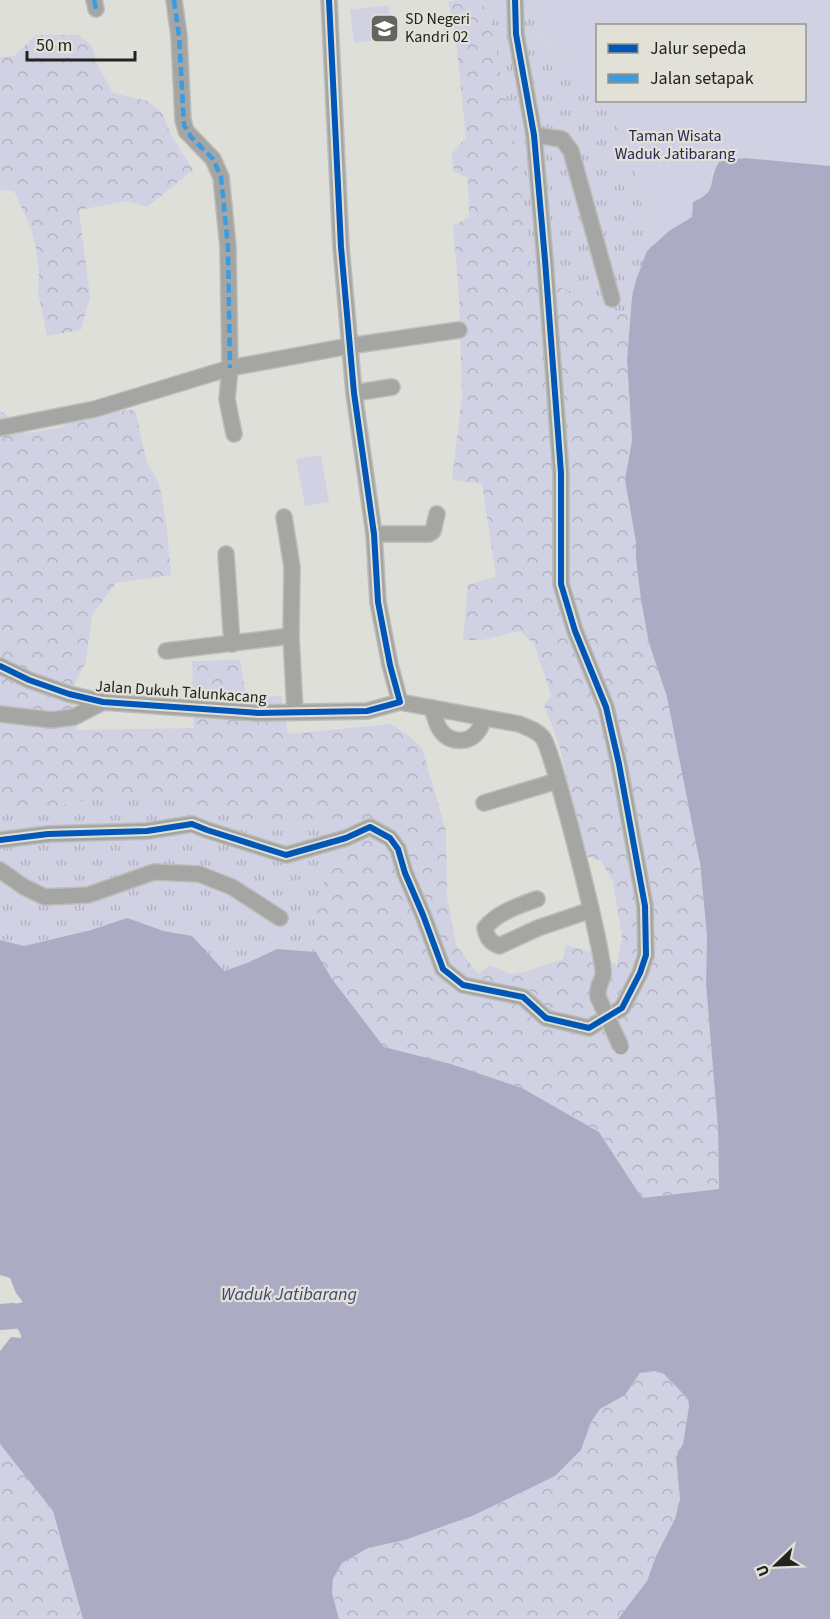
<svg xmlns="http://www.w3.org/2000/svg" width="830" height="1619" font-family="'Source Sans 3',sans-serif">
  <defs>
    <pattern id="grass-tufts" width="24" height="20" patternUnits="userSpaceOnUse" patternTransform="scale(1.5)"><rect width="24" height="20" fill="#d0d1e3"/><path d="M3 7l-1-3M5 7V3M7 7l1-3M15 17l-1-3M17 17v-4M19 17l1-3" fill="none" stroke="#b2b3c2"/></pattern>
    <pattern id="forest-crowns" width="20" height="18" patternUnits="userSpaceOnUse" patternTransform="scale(1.5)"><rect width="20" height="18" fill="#d0d1e3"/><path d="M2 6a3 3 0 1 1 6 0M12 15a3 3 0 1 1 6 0" fill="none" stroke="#b2b3c2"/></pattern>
  </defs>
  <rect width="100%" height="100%" fill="#dfdfda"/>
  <g fill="url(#grass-tufts)">
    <path d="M480,0H530L539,35L591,88L597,96L598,100L601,101C629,135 639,179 645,223L664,236L647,251L636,280L631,315L587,305L567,292L530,261L515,145L489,15Z"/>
    <polygon points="114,796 165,796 260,825 329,821 333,860 316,900 316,952 277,949 247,963 223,971 192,936 164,931 127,918 91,930 24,946 0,940 0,815"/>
  </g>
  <g fill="url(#forest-crowns)">
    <polygon points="457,0 480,0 489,15 515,145 530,261 567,292 587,305 631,315 627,360 632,440 625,480 636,542 636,558 641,600 649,643 667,697 695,835 701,878 707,936 706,984 718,1129 719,1189 642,1198 599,1132 522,1088 451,1064 384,1047 332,979 316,952 316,900 333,860 329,821 260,825 165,796 114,796 0,815 0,410 28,433 58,428 98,412 135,410 147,463 159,483 166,521 171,575 116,583 92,615 86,662 73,687 77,730 194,728 192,661 240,660 246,697 281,696 288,734 391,724 410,737 422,748 446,831 447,896 456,945 478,974 490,965 511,974 527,971 563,959 566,945 594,953 617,965 622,938 613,881 601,861 585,856 559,745 544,705 551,695 534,644 520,631 483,640 463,640 468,584 496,577 482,484 452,480 462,395 459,296 453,226 469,217 468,178 454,172 451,155 466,137 455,31 448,2"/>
    <polygon points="36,35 79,35 91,45 98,66 113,93 147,101 163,114 170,133 193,170 147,207 128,201 79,210 90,297 81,330 47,336 38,292 39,271 36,249 31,228 14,191 0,190 0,57 14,56"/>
    <polygon points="655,1371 664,1374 688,1399 689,1406 683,1444 676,1457 680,1499 675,1519 656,1556 647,1581 618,1619 339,1619 332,1593 333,1579 342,1563 368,1548 405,1540 472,1516 581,1450 591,1422 600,1409 625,1395 640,1373"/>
    <polygon points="0,1444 53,1511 83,1619 0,1619"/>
  </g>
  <g fill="#d0d1e3">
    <path d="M530,0H830V166L745,158L713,171L712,185L692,217L664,236L645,223C639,179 629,135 601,101L804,100V26H598L597,96L539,34Z"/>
    <polygon points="388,5 393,38 354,43 350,10"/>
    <polygon points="321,455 329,502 305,506 296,459"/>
  </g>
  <path fill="#abacc4" d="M745,158L830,166V1619H618L647,1581L656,1556L675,1519L680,1499L676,1457L683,1444L689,1406L688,1399L664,1374L655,1371L640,1373L625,1395L600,1409L591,1422L581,1450L555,1476L472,1516L405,1540L368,1548L342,1563L333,1579L332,1593L339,1619H83L53,1511L0,1444V1351L11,1337L21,1338C21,1331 17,1327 11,1325L13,1305L23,1302L16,1293L10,1278L0,1275V940L24,946L91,930L127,918L164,931L192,936L224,971L247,963L277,949L316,952L332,979L384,1047L451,1064L522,1088L599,1132L642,1198L719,1189L718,1129L706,984L707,936L700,864L667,697L649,643L641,600L636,558V542L625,480L632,440L627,360L632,297L636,280L647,251L669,231L692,217L693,202C720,191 706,180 720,161Z"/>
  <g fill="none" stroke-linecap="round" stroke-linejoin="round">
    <polyline stroke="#abacc4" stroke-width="26" points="0,1317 13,1316"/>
    <defs>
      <g id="minor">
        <polyline points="94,0 96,9"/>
        <polyline points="174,0 179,36 183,120 186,131 213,159 221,177 228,247 230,368 227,399 234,434"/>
        <polyline points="534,135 562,139 571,151 612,299"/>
        <polyline points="354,393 392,387"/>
        <polyline points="0,428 95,409 230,368 349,346 459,330"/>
        <polyline points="284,517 292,567 291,636 295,712"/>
        <polyline points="374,534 429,534 433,531 437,514"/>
        <polyline points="226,554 232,644"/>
        <polyline points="166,651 291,636"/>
        <polyline points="0,666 29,680 69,694 103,702 258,713 367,711 400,702 390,665 378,602 374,534 354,393 341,247 329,0"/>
        <path d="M400,702L519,724C528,728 537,730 543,738C553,751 606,959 603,975C601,985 597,984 598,997"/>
        <path d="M432,708C435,716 436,725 441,731C450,743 469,744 478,731C481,728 482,722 484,718"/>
        <polyline points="0,714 51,720 74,717 103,702"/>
        <polyline points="484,803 557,781"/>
        <polyline points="0,840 48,834 147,831 192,824 207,830 286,855 346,838 370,827 390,838 398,849 405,873 423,915 443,969 463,985 523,997 546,1018 589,1028 622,1008 640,973 646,955 645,906 619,764 606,707 575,631 561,584 561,473 545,260 534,135 516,34 515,0"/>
        <polyline points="0,870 24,887 45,897 88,895 154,872 199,874 232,887 280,918"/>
        <path d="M537,899C518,906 498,912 485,928C487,938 490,942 499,946L538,928L591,910"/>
      </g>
    </defs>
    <use href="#minor" stroke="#bcbcb9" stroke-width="18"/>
    <use href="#minor" stroke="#a5a5a4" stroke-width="15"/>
    <defs>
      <polyline id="minor-bridge" points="598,997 621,1047"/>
    </defs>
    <use href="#minor-bridge" stroke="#bcbcb9" stroke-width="18" stroke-linecap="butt"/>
    <use href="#minor-bridge" stroke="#a5a5a4" stroke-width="15"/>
    <g stroke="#3c9ce0" stroke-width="4.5" stroke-dasharray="9 4.5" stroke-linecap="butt">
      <polyline points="94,0 96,9"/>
      <polyline points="174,0 179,36 184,125 191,137 213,159 221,177 228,247 230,368"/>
    </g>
    <defs>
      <g id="cycleway">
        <polyline points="0,666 29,680 69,694 103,702 258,713 367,711 400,702 390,665 378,602 374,534 354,393 341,247 329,0"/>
        <polyline points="0,840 48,834 147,831 192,824 207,830 286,855 346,838 370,827 390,838 398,849 405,873 423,915 443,969 463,985 523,997 546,1018 589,1028 622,1008 640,973 646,955 645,906 619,764 606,707 575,631 561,584 561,473 545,260 534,135 516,34 515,0"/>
      </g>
    </defs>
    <use href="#cycleway" stroke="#e2e1d7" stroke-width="10"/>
    <use href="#cycleway" stroke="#0057b8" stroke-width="6"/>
  </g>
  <defs>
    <symbol id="school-square" viewBox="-11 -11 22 22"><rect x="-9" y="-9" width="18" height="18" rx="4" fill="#656460" stroke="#e2e1d7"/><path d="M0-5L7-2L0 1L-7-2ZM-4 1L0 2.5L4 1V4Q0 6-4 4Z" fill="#fff"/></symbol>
  </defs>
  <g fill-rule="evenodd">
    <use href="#school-square" x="368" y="12" width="33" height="33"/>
  </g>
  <g text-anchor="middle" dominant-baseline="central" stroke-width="4.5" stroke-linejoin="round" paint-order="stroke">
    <g font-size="16" fill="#23221f" stroke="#e2e1d7" text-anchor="start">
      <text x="405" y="19">SD Negeri<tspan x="405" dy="18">Kandri 02</tspan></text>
    </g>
    <g font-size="16" fill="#2a2656" stroke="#e2e1d7">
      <text x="675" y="136">Taman Wisata<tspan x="675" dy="18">Waduk Jatibarang</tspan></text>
    </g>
    <g font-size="16" fill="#23221f" stroke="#e2e1d7">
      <text transform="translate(181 692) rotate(4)">Jalan Dukuh Talunkacang</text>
    </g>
    <g font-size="18" font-style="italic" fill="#464476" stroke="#e2e1d7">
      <text x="289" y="1294">Waduk Jatibarang</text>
    </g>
  </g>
  <rect x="596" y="24" width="210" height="78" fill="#e2e1d7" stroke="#96958d" stroke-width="1.5"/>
  <rect x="608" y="44" width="30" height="9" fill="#0057b8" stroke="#96958d" stroke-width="1.5"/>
  <text x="650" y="54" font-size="18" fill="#23221f">Jalur sepeda</text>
  <rect x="608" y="74" width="30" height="9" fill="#3c9ce0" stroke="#96958d" stroke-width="1.5"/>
  <text x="650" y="84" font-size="18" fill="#23221f">Jalan setapak</text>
  <g transform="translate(776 1565) rotate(247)" stroke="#e2e1d7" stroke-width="4.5" paint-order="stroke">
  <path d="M0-4.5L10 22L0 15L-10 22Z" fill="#23221f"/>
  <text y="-9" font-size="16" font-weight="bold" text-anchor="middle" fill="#23221f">U</text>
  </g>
  <path d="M27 51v9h108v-9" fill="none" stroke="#23221f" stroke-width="3"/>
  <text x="36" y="51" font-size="18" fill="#23221f" stroke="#e2e1d7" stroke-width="4.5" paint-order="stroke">50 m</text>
</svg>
